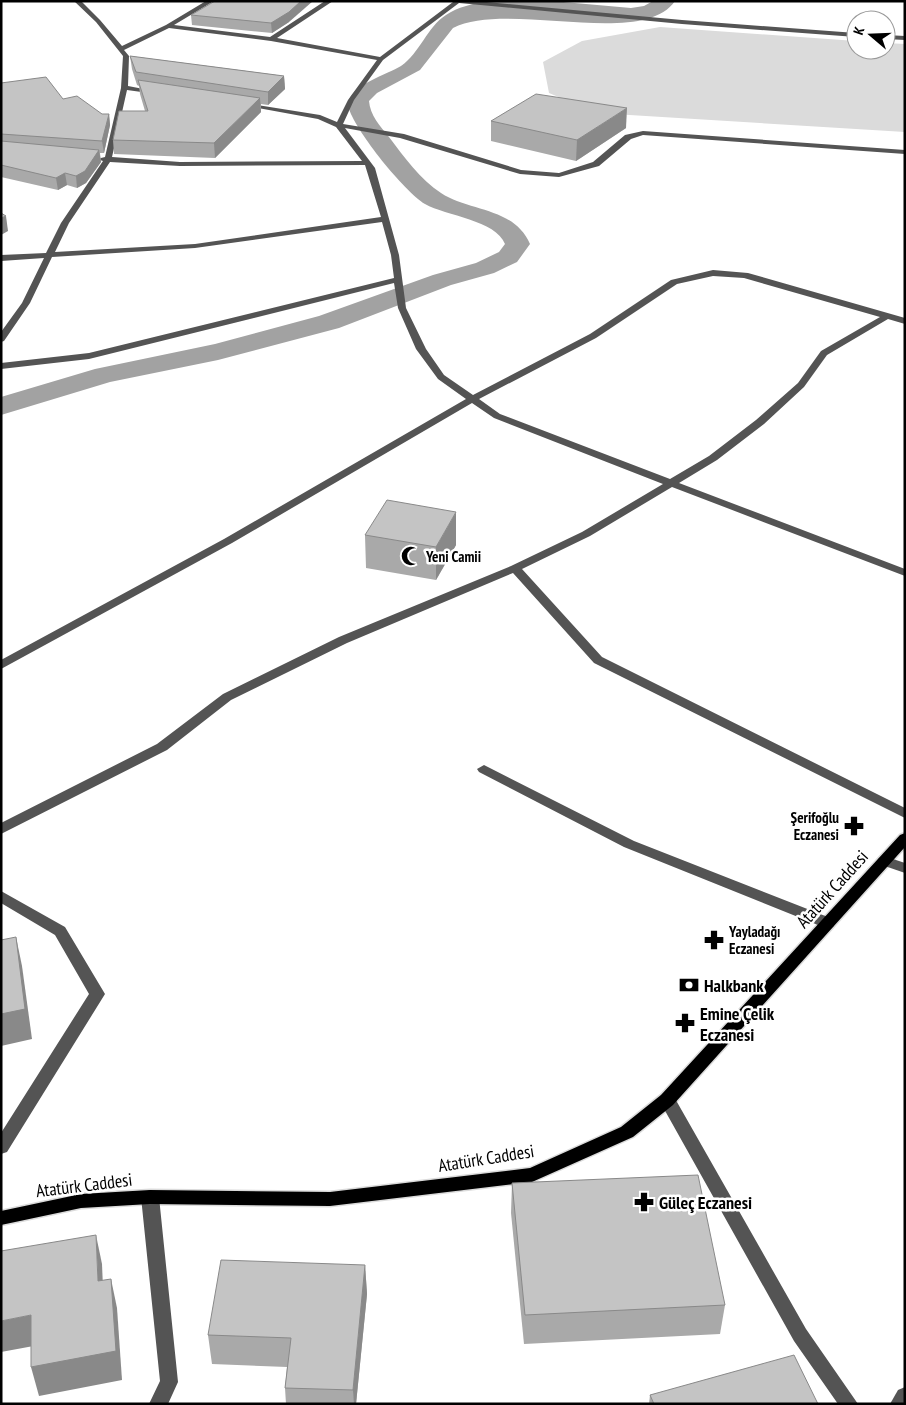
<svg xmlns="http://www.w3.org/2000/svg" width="906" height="1405" font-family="'PT Sans Narrow',sans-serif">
  <rect width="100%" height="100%" fill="#fff"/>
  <polygon fill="#dbdbdb" points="660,27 856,41 856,50 886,50 886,43 905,44 905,132 597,113 549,93 543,62 582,41"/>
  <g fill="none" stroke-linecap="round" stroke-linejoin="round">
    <path fill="#a2a2a2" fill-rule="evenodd" d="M486,1H552L631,8L644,6L653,1H675C642,49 507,0 453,28L420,70L377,93L369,101C370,115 380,126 389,137C404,157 420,179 441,193C470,212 514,207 530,244L517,262L494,273L451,285L339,328L218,360L110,382L1,415V397L95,369L215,344L319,316L433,275L476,263L499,252L505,244C496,220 446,216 425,204C404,191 357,133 349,109C342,87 387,75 401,66C420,53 427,27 446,15C458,7 472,4 486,1Z"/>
    <defs>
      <polygon id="major" points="905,833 905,847 673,1105 633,1137 532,1182 330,1206 150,1204 81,1208 1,1225 1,1211 81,1194 150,1190 330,1192 530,1168 621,1127 661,1095 900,835"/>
    </defs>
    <use href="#major" stroke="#dbdbdb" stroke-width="3"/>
    <g fill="#545454" fill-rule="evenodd">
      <path d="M74,1H81L100,20L122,46L166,25L206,1H214L174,25L270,37L325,1H333L277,38L380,57L453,2L451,1H476L682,20L856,33V37L682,24L459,3L383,60L354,100L343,124L404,134L521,170L559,173L593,162L625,135L643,131L905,150V154L643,135L631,139L599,166L559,177L520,174L400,138L345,128L375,168L399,255L406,308L426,349L444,375L473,395L590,334L671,280L713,270L748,273L905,318V324L888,319L827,355L804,387L764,424L717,460L679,483L905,569V576L672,487L590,536L522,569L602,657L905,808V818L594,663L513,573L347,643L231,700L167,750L1,834V823L157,744L223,694L339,637L511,566L582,532L663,484L494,418L472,403L232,543L1,669V660L224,539L466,399L438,379L416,349L398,308L394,283L89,359L1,369V363L89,353L394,278L391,255L382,222L195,248L52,257L30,303L4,341L1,342V332L22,303L44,258L1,261V255L46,253L61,223L103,161L97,159L105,157L121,88L123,56L96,22ZM169,28L271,41L377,60L348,100L337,122L320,115L245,103L242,105L318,119L336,127L362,161L180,162L112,157L127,90L156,94L159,92L128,86L129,56L124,50ZM110,162L180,166L365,165L381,217L195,244L55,252L69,223ZM713,276L744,278L880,317L821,351L798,383L756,420L709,456L670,479L500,414L479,399L596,338L677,284Z"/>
      <polygon points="886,35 905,36 905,40 886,39"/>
      <polygon points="484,765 634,841 833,919 835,923 833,927 828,928 823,927 624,847 479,772 477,769"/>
      <polygon points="884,856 905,863 905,873 879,864 877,861 879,858"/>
      <polygon points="1,891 65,927 105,994 7,1152 1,1154 1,1133 89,994 55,935 1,903"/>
      <polygon points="667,1094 673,1095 806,1329 858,1404 838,1404 794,1341 659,1100 661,1095"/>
      <polygon points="150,1190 156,1192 159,1197 178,1382 168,1404 149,1404 160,1381 141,1197 144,1192"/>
      <polygon points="905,1387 905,1404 890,1404 898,1390"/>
    </g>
    <use href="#major" fill="#000" fill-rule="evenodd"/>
  </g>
  <g fill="#a9a9a9">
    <polygon points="191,15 289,22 272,33 192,25"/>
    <polygon points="130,56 284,76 285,89 268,105 261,104 261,112 215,158 114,154 113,140 145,111 140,94 139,86 137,85 132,69"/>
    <polygon points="1,83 63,99 102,114 109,114 110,125 104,153 100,153 101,162 86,183 77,188 67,185 58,190 1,177"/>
    <polygon points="491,121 626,128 576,161 491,141"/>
    <polygon points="365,535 456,545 436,580 366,568"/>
    <polygon points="512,1183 725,1305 720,1334 524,1344 511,1213"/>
    <polygon points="365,1265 367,1294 356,1404 286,1404 285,1388 287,1367 212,1364 208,1335"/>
    <polygon points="650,1395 818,1404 649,1404"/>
  </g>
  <g fill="#898989">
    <polygon points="301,1 313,1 289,22 272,33 271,23"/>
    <polygon points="284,76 285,89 268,105 268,92"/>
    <polygon points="260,98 261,112 215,158 214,143"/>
    <polygon points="627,108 626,128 576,161 577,140"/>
    <polygon points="109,114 110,125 104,153 102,141"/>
    <polygon points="99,150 101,162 86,183 77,188 76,176"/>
    <polygon points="65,173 67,185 58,190 56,178"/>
    <polygon points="6,216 8,231 1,235 1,218"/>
    <polygon points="456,512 456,545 436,580 436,547"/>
    <polygon points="16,937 22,966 32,1039 1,1046 1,1014"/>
    <polygon points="96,1235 102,1264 104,1311 98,1281"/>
    <polygon points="365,1265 367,1294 356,1404 354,1404 353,1390"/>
    <polygon points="111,1279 117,1308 122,1380 39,1396 31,1367"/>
    <polygon points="31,1315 39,1345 1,1352 1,1321"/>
  </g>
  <g fill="#c4c4c4" stroke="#898989">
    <polygon points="215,1 301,1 289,12 271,23 191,15"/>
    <polygon points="130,56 284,76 268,92 136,72"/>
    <polygon points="46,77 63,99 77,96 102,114 109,114 102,141 1,134 1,83"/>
    <polygon points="138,80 260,98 214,143 113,140 119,111 148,111"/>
    <polygon points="536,94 627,108 577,140 491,121"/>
    <polygon points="1,141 99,150 85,171 76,176 65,173 56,178 1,165"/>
    <polygon points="1,213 6,216 1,218"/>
    <polygon points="387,500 456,512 436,547 365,535"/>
    <polygon points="16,937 25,1009 1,1014 1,940"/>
    <polygon points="698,1175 725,1305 525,1315 512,1183"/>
    <polygon points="96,1235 98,1281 111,1279 116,1351 31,1367 31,1315 1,1321 1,1251"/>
    <polygon points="221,1260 365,1265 353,1390 285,1388 291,1338 208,1335"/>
    <polygon points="794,1355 818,1404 654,1404 650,1395"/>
  </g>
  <defs>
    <symbol id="mosque-bare" viewBox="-9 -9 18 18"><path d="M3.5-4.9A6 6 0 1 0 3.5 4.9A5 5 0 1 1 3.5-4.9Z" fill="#000" stroke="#fff" stroke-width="2.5" paint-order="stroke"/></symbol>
    <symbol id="pharmacy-bare" viewBox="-9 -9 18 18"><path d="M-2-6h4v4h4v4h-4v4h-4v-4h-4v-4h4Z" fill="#000" stroke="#fff" stroke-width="2.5" paint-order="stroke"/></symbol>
    <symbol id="bank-bare" viewBox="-9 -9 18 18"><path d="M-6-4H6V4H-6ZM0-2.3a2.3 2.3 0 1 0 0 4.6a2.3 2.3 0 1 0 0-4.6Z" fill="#000" stroke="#fff" stroke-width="2.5" paint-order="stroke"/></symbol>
  </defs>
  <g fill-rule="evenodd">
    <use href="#mosque-bare" x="397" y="542" width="28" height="28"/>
    <use href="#pharmacy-bare" x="840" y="812" width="28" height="28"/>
    <use href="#pharmacy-bare" x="700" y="926" width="28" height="28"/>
    <use href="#bank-bare" x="675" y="971" width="28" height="28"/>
    <use href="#pharmacy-bare" x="671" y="1009" width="28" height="28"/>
    <use href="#pharmacy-bare" x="630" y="1188" width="28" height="28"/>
  </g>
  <g text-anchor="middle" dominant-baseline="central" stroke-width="5" stroke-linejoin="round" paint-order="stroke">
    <g font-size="15" font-weight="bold" fill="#000" stroke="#fff" text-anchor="start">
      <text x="426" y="556">Yeni Camii</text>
      <text x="839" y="817" text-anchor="end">Şerifoğlu<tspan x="839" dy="17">Eczanesi</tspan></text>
      <text x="729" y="931">Yayladağı<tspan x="729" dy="17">Eczanesi</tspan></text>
    </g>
    <g font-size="18" fill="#000" stroke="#fff">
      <text transform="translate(832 889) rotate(-48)">Atatürk Caddesi</text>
      <text transform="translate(486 1158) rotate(-9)">Atatürk Caddesi</text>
      <text transform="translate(84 1185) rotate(-7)">Atatürk Caddesi</text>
    </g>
    <g font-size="18" font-weight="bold" fill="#000" stroke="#fff" text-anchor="start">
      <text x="704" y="985">Halkbank</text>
      <text x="700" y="1013">Emine Çelik<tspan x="700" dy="21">Eczanesi</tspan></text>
      <text x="659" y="1202">Güleç Eczanesi</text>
    </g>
  </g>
  <rect width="906" height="1405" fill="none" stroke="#000000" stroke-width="5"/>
  <g transform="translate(871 35) rotate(289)"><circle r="24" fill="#ffffff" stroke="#999999"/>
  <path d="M0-4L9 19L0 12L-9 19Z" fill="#000000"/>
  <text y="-8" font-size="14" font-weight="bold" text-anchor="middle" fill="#000000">K</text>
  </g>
</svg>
